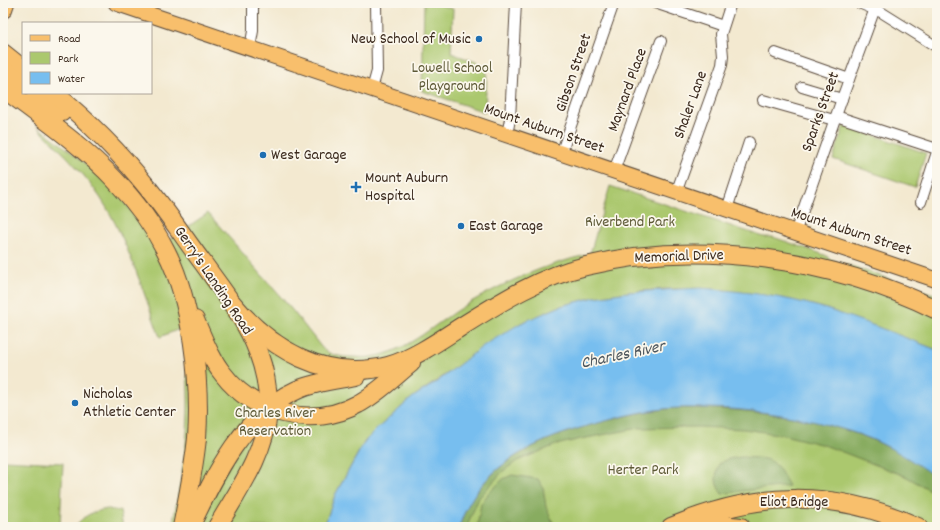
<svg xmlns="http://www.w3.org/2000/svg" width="940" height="530" font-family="Dekko,sans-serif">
  <rect width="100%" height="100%" fill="#fbf7ec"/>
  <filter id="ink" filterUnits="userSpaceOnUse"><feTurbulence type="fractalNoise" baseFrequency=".025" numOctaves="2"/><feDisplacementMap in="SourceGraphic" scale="8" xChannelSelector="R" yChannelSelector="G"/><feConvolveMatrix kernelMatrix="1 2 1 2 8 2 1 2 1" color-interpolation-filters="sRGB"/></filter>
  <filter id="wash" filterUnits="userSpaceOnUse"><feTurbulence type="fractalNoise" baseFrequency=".012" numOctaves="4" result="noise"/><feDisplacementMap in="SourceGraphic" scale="16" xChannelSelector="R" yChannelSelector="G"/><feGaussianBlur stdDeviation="0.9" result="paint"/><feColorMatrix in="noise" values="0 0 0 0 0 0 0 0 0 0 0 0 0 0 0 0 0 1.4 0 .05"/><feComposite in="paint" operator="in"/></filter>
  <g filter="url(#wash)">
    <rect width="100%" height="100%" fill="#f3e9d0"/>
    <g fill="#abc86e" stroke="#737946">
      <polygon points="424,3 435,3 453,9 451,53 487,66 485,112 422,91"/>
      <path d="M35,125L65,147L113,186L158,247L208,213L293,311L322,348C331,356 341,357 353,357C359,357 366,358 371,357C409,352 437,321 469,303C507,281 547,264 590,254L610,186L764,237H773L825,255L830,259L937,295V350L824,308L799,302L716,289H665L628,292L595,297L561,306L521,323L413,397L379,427L365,441L358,453L335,495L324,527H172C177,499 183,471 186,443C190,404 188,366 182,328L160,337C142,289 125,231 95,190C78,166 56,146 35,125Z"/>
      <polygon points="844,125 926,153 915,187 833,159"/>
      <polygon points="723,409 937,478 937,527 459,527 477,490 535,445"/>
      <polygon points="3,460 63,463 60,527 3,527"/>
      <path d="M107,509L120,511L123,527H74C85,515 91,512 107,509Z"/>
    </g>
    <g fill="#88ac61" stroke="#626b40">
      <path d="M676,408C753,408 836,417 904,455C916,462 926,470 937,478V494L905,476L824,445L784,435L744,429L698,427L639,428L581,439L556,445L517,461L502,472L479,498L471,516L467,527H459C478,465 540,438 598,423C625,416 649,410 676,408Z"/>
      <path d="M741,457C774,459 773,457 789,486L741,491L722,494C714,482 715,478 719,464L728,459Z"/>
      <polygon points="512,475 538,479 543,487 546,507 555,527 477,527 481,504 488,494 503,479"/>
    </g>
    <path fill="#77beef" stroke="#597486" d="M700,288C741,291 784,296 823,308C861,320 899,335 937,350V478C913,461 889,445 861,435C803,415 738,406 677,408C651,409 627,415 602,422C543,437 479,462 459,527H324L335,495L365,441L379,427L413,397L438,381L483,346L521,323L561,306L595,297L628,292Z"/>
  </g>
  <g filter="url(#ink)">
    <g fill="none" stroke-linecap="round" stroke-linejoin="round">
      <defs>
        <g id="street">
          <polyline points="655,3 723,26"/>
          <polyline points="859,3 881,12 937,47"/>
          <polyline points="250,48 253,31 253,3"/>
          <polyline points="775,53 849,79"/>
          <polyline points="802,87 842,99"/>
          <polyline points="372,89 377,71 376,3"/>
          <polyline points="763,100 834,120"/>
          <polyline points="836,116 937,149"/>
          <polyline points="507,135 510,119 516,3"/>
          <polyline points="561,154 614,3"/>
          <polyline points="614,171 661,41"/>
          <polyline points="676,193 722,65 723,56 721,34 731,3"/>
          <polyline points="921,202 937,152"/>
          <polyline points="727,209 749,142"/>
          <polyline points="795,233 844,93 877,3"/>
        </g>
        <polyline id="primary" points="116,3 937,280"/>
        <g id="highway">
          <polyline points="3,9 5,3"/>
          <polyline points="3,53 23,69"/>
          <polyline points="3,69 23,83"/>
          <path d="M3,88C41,117 82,145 115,180C135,201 153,225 166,251C192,302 201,381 197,438C194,468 188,497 182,527"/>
          <polyline points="36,93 62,112"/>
          <path d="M54,93C88,121 120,153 147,187C167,211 184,238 203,263C223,291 246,319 258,352C265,371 269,392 268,412C265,454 238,491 217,527"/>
          <path d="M231,302C270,349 324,382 388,366C411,360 439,341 459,328C499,303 539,277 586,266C698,238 834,259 937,310"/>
          <path d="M195,320C203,338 210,358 223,374C253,414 313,429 358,404C377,394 394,377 411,363"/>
          <path d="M190,527C214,477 243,414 297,390C315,382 336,380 356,376"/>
          <path d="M671,527C757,491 832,488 918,527"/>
          <polyline points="708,527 721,525 741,527"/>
        </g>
      </defs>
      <use href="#street" stroke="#574739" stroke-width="12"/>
      <use href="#primary" stroke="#574739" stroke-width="17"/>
      <use href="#highway" stroke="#574739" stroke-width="20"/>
      <use href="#street" stroke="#fff" stroke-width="10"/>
      <use href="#primary" stroke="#f8bf6c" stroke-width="15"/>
      <use href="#highway" stroke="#f8bf6c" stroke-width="18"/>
    </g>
  </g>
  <g fill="#1f6fb2" stroke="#fbf7ec" stroke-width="1.5">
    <circle cx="479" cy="39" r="4"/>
    <circle cx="263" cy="155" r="4"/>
    <path d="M354 181h4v4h4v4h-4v4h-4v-4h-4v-4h4z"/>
    <circle cx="461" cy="226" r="4"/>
    <circle cx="75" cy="403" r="4"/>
  </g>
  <g text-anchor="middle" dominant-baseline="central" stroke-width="3.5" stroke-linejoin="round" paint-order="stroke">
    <g font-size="16" fill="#3b2a1e" stroke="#fbf7ec" text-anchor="start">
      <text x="471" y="39" text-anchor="end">New School of Music</text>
      <text x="271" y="155">West Garage</text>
      <text x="365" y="178">Mount Auburn<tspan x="365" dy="18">Hospital</tspan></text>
      <text x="469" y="226">East Garage</text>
      <text x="83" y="394">Nicholas<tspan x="83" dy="18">Athletic Center</tspan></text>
    </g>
    <g font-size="16" fill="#5d5936" stroke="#fbf7ec">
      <text x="452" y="68">Lowell School<tspan x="452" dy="18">Playground</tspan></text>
      <text x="630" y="222">Riverbend Park</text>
      <text x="275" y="413">Charles River<tspan x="275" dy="18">Reservation</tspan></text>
      <text x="643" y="470">Herter Park</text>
    </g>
    <g font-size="16" fill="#3b2a1e" stroke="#fbf7ec">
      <text transform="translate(574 73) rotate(-71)">Gibson Street</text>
      <text transform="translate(628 90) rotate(-70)">Maynard Place</text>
      <text transform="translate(691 105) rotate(-70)">Shaler Lane</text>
      <text transform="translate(821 112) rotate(-70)">Sparks Street</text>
      <text transform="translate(544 129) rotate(19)">Mount Auburn Street</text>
      <text transform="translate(851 232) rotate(18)">Mount Auburn Street</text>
      <text transform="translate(679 257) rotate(-2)">Memorial Drive</text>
      <text transform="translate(213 281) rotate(56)">Gerry's Landing Road</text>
      <text x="794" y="502">Eliot Bridge</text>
    </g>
    <g font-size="17" font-style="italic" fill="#4d565d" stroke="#fbf7ec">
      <text transform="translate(623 356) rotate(-12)">Charles River</text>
    </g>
  </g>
  <rect width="940" height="530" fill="none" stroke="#fbf7ec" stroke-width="16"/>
  <rect x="22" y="22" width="130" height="72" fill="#fbf7ec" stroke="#aea59a"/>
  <rect x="30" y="35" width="20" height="6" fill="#f8bf6c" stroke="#aea59a"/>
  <text x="58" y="42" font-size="12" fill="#3b2a1e">Road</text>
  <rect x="30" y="52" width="20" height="12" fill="#abc86e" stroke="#aea59a"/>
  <text x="58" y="62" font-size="12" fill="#3b2a1e">Park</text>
  <rect x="30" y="72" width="20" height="12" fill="#77beef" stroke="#aea59a"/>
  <text x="58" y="82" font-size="12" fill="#3b2a1e">Water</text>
</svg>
